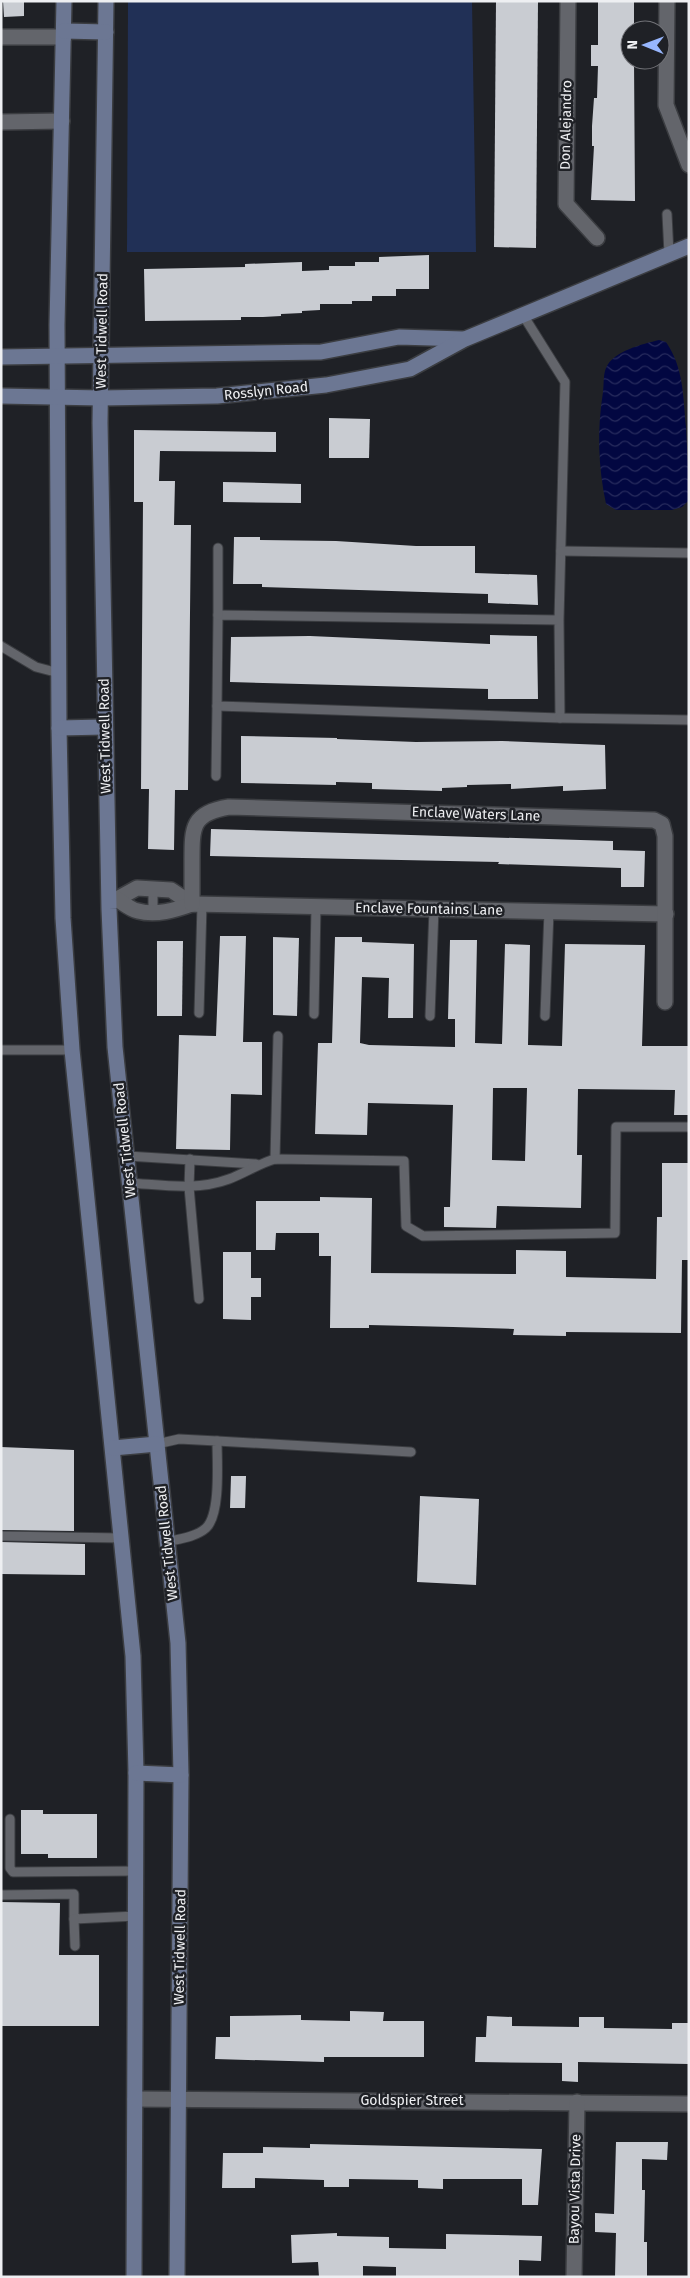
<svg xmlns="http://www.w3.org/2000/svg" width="690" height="2278" font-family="'Fira Sans',sans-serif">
  <defs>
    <pattern id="water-waves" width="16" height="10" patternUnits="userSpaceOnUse" patternTransform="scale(1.25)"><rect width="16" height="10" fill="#020741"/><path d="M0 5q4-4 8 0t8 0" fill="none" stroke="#272b5d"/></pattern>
  </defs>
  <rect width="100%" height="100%" fill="#1f2126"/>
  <polygon fill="#213056" points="128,1 472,1 476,252 127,252"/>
  <path fill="url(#water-waves)" d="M659,340L666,342C684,368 683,397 686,427C687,451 689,475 689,500L682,507L672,510H616L606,504C598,467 597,429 603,392C604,385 603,375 606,368C613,351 643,344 659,340Z"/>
  <g fill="#c9ccd2" fill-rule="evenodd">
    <polygon points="3,1 24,1 24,16 4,17"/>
    <polygon points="496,1 538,1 536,248 494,247"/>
    <polygon points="598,1 634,1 634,30 630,30 630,60 634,60 635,201 591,200 594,146 592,146 592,126 594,98 597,98 598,66 591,66 591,45 598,45"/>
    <polygon points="429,255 429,289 396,289 396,296 372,296 372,301 352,301 352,304 320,304 320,310 302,311 302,313 281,314 281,316 263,317 241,317 241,320 145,321 144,269 245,267 245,264 302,262 302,271 329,270 329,266 355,266 355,262 379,262 379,257"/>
    <polygon points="329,418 370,419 369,458 329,458"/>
    <polygon points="134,430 276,432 276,452 160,451 159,481 175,481 174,525 191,525 188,790 175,790 174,850 148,849 149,789 141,789 143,502 134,502"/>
    <polygon points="223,482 301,484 301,503 223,502"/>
    <polygon points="234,537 260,537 260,540 336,541 416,546 475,546 475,573 537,575 538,605 488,603 488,594 262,587 262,584 233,584"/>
    <polygon points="490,635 537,636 538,699 488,699 488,689 230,682 231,637 310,636 490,644"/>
    <polygon points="241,736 337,738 337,739 416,742 502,741 605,745 606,789 563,791 563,786 511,789 511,784 467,785 467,787 442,788 442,791 372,789 372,783 336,782 336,785 241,783"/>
    <polygon points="211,829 613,841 613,850 645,851 644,887 621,887 621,868 498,864 499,862 210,856"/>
    <polygon points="220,936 246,936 243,1042 262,1042 262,1095 231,1094 230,1150 176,1149 179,1035 216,1036"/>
    <polygon points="273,937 299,938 297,1016 273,1015"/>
    <path d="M335,937H362V942L414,944L413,1018H388L389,978L362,977L360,1043L369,1045L455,1047V1019H448L450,940H477L475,1043L502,1044L505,944L530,945L528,1045L562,1046L565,944L645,945L642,1046H689V1115H674L675,1090L578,1089L577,1155H582L581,1208L497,1206L496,1228L444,1227V1207H450L453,1105L368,1103L367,1135L315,1134L318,1043H332ZM493,1088H527L525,1161L492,1160Z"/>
    <polygon points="157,941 183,941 182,1016 157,1016"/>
    <polygon points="662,1163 689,1163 689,1260 682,1260 681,1333 566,1332 566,1336 513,1335 514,1329 453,1327 369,1325 369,1328 330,1328 331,1256 319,1256 319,1233 276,1233 275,1250 256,1250 256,1201 320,1201 320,1197 372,1198 371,1273 516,1274 516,1250 566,1251 566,1277 656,1279 657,1217 662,1217"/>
    <polygon points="223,1252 251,1252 251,1278 261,1278 261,1297 251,1297 251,1320 223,1319"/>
    <polygon points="1,1447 74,1450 74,1531 1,1530"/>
    <polygon points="231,1476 246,1476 245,1508 230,1508"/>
    <polygon points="420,1496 479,1499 476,1585 417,1582"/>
    <polygon points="1,1542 85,1544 85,1575 1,1574"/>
    <polygon points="21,1810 43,1810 43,1814 97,1814 97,1858 48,1858 48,1854 21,1854"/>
    <polygon points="1,1902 60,1903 59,1955 99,1955 99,2026 1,2026"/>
    <polygon points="350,2011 384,2012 383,2021 424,2021 424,2057 324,2057 324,2062 215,2059 216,2037 230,2037 230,2016 301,2015 301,2020 350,2021"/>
    <polygon points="487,2016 512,2017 512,2026 579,2027 579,2017 604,2017 604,2028 672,2029 672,2023 689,2023 689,2064 578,2062 578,2082 562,2081 562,2063 475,2062 476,2037 486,2037"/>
    <polygon points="616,2142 668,2142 667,2160 642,2159 642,2190 645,2190 644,2242 647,2242 647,2277 615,2277 616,2233 595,2232 595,2213 614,2214"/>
    <polygon points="310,2144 542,2149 538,2205 522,2205 522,2179 443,2179 443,2189 418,2188 418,2180 349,2179 349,2187 324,2187 324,2180 255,2178 255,2188 222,2188 223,2153 263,2153 263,2147 310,2148"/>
    <polygon points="337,2233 337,2236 389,2237 389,2248 446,2249 446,2234 542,2236 541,2261 519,2260 519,2277 396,2277 396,2267 363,2266 363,2277 319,2277 318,2262 292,2263 291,2235"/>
  </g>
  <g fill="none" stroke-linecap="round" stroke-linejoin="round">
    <defs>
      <g id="lane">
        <polyline points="667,214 669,254"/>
        <polyline points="523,315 565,382 559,620 560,718 217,706 218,615 559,620"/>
        <polyline points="218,548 218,615"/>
        <polyline points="561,551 689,553"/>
        <polyline points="1,646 36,667 59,673"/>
        <polyline points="560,718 689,720"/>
        <polyline points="216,776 217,706"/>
        <polyline points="153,912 153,890"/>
        <polyline points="199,1013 202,904"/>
        <polyline points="314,1014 316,906"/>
        <polyline points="430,1016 434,908"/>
        <polyline points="545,1016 549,911"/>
        <polyline points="1,1050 72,1050"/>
        <polyline points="127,1156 256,1164"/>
        <polyline points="190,1159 189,1187 199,1299"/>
        <polyline points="275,1159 278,1036"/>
        <path d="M130,1183C163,1185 197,1191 229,1179C245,1173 258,1164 275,1159L404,1161L406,1226L423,1236L615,1233L616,1127H689"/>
        <polyline points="217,1441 411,1452"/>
        <path d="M157,1444L179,1439L217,1441C217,1461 221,1514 206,1528C196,1537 179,1539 166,1542"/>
        <polyline points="1,1536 121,1538"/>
        <polyline points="10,1819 10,1868 13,1872 136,1871"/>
        <polyline points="1,1895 74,1894 74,1919 136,1916"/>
        <polyline points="74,1919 75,1946"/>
      </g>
      <g id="street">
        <polyline points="568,1 566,204 597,238"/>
        <polyline points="667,1 666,105 689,165"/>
        <polyline points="1,37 64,37"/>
        <polyline points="1,122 62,121"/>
        <polyline points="110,899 117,899 137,888 171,890 192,904"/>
        <path d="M117,899C123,903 131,910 138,911C156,916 175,910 192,904L666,914"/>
        <path d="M192,904C192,889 192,874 192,860C192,827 192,813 229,807L654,820L662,824L665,836V1002"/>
        <polyline points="135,2099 689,2104"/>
        <polyline points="574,2277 577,2102"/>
      </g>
      <g id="secondary">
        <polyline points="64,1 57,325 59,728 63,918 72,1050 133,1656 136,1773 134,2277"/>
        <polyline points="106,1 100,423 109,909 115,1047 178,1643 181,1775 177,2277"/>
        <polyline points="64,31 106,32"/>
        <polyline points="1,357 321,352 399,337 463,339"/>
        <polyline points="1,396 101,398 217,396 326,385 410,369 465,339 689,246"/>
        <polyline points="59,728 104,727"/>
        <polyline points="113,1448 157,1444"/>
        <polyline points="136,1773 181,1775"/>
      </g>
    </defs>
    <use href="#lane" stroke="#3b3d41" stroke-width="11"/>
    <use href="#street" stroke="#3b3d41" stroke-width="18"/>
    <use href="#secondary" stroke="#3b3d41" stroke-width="18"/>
    <use href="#lane" stroke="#63656b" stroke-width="9"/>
    <use href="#street" stroke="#63656b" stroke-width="15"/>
    <use href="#secondary" stroke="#6c7793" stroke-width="15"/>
  </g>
  <g text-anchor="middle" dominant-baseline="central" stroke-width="5" stroke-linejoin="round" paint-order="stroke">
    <g font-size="14" fill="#eeeff2" stroke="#1f2126">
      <text transform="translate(566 125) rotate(-89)">Don Alejandro</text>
      <text transform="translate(102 331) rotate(-89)">West Tidwell Road</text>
      <text transform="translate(266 391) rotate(-6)">Rosslyn Road</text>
      <text transform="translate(105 736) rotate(-91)">West Tidwell Road</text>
      <text transform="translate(476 814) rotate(2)">Enclave Waters Lane</text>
      <text transform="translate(429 909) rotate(1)">Enclave Fountains Lane</text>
      <text transform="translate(125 1140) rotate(-96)">West Tidwell Road</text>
      <text transform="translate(167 1543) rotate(-96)">West Tidwell Road</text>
      <text transform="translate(180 1947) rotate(-89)">West Tidwell Road</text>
      <text x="412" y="2100">Goldspier Street</text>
      <text transform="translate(575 2189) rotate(-89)">Bayou Vista Drive</text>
    </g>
  </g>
  <rect width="690" height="2278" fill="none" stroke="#eeeff2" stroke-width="5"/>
  <g transform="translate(645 45) rotate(271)"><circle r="24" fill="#1f2126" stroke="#727378"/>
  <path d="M0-4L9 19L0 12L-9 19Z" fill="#97b6fd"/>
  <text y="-8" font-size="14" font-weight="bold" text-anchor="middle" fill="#eeeff2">N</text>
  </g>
</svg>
